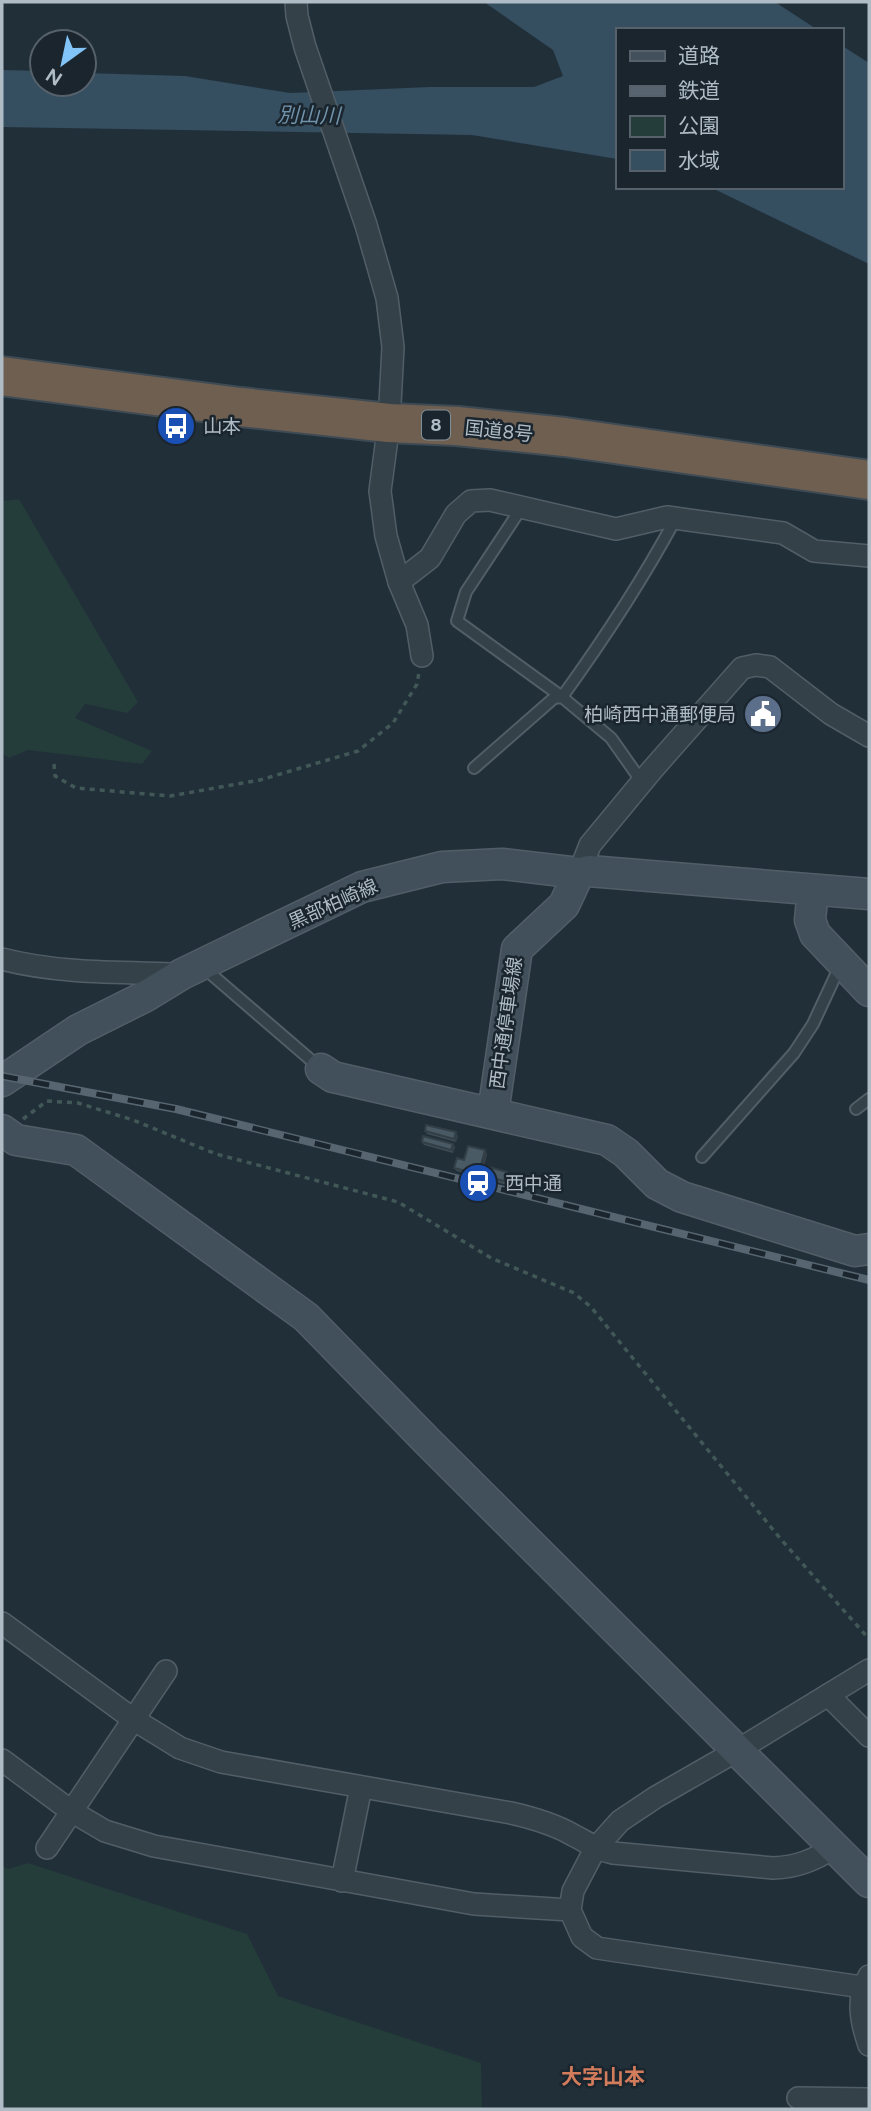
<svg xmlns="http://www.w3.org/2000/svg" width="871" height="2111" font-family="Figtree,'Noto Sans JP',sans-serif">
  <rect width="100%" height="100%" fill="#212f39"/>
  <g fill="#243c3a">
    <polygon points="19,499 138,702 127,713 85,704 75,718 152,751 142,764 28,750 9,758 2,753 2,501"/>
    <polygon points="28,1863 247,1934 278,1996 481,2063 482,2109 2,2109 2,1866 8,1869"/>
  </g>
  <g fill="#354e60">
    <polygon points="484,2 775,2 818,30 617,30 617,159 472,135 2,127 2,70 42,71 42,84 84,84 84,73 185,76 290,93 430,87 534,87 563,76 553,50"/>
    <polygon points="841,45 869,63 869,264 710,187 841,187"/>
  </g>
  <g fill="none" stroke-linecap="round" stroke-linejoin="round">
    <defs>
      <g id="lane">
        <polyline points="522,507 466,592 457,621 562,697 611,738 642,782"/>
        <path d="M474,768L554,698L562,697C604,639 642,581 676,518"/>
        <polyline points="204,968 319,1067"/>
        <polyline points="856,1109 869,1099"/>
        <polyline points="702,1157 794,1053 813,1024 840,966"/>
      </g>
      <g id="street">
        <polyline points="296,2 297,16 305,47 366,225 387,298 393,347 389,423 380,491 386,536 399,582 417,625 422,656"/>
        <polyline points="399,582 430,558 456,514 471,501 490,500 616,529 667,517 783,533 814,551 869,556"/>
        <polyline points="579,873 590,845 652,770 742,668 756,665 770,667 831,714 869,736"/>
        <path d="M2,959C60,974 121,972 180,974"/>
        <path d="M2,1623L133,1719L180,1748L221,1762L511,1813C533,1818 554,1824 573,1835C589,1843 595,1849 613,1853L773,1868C798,1867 814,1860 835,1847"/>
        <polyline points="828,1695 869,1736"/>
        <polyline points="2,1760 71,1811 105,1831 154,1846 474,1904 570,1910"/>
        <polyline points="47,1848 166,1671"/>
        <polyline points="342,1881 361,1787"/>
        <path d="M869,1976C856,1998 861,2022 869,2045"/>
        <polyline points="862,1987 597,1948 582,1937 570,1910 573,1891 595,1849 620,1821 656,1797 738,1750 869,1670"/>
        <polyline points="798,2098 869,2099"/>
      </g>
      <g id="secondary">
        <polyline points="813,890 810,920 815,934 869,991"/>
        <polyline points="321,1069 333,1077 607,1140 626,1153 657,1184 682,1197 855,1251 869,1249"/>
        <polyline points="2,1081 78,1030 146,996 182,974 362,887 442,867 502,864 579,873 589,871 869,894"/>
        <polyline points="493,1113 517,949 564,905 579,873"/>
        <polyline points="2,1130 16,1140 76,1150 306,1317 427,1441 869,1882"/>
      </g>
      <polyline id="highway" points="2,376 240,407 389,423 457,426 565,437 869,480"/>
    </defs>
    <use href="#lane" stroke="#525e67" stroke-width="14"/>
    <use href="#street" stroke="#525e67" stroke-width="24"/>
    <use href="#secondary" stroke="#525e67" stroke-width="33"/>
    <use href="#highway" stroke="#3f4b54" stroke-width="42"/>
    <g stroke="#425857" stroke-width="3.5" stroke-dasharray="5 5" stroke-linecap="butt">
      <polyline points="54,764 55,776 76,788 170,796 260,780 358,751 393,723 417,684 419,672"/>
      <polyline points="23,1119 47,1101 78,1103 133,1120 216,1154 398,1202 491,1258 574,1293 591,1307 779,1537 869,1639"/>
    </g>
    <use href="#lane" stroke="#344149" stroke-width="10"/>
    <use href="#street" stroke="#344149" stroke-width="21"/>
    <use href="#secondary" stroke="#42505c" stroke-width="30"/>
    <use href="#highway" stroke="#6f5f51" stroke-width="38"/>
    <defs>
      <polyline id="rail" points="2,1076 176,1109 869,1280"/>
    </defs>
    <use href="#rail" stroke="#566570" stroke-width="8"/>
    <use href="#rail" stroke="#1a252e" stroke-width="5" stroke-dasharray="16" stroke-linecap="butt"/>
  </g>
  <g fill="#3f4d57">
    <polygon points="425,1131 458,1136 456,1142 427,1134"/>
    <polygon points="422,1142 453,1144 455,1147 453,1153 424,1145"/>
    <polygon points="487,1154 484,1166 509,1175 507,1185 457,1171 454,1168 464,1160"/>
  </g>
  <g fill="#333f47">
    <polygon points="456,1132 458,1136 456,1142 454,1139"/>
    <polygon points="453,1144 455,1147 453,1153 451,1150"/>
    <polygon points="485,1150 487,1154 484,1169 481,1165"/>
    <polygon points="507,1172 509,1175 507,1185 504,1181"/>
  </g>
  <g fill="#495a65" stroke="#333f47" stroke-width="2">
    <polygon points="426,1125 456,1132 454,1139 425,1131"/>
    <polygon points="423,1136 453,1144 451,1150 422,1142"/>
    <polygon points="468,1146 485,1150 481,1165 507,1172 504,1181 454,1168 457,1158 464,1160"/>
  </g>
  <defs>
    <symbol id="bus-disc" viewBox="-11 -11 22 22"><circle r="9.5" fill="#1a4fb4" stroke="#1a252e"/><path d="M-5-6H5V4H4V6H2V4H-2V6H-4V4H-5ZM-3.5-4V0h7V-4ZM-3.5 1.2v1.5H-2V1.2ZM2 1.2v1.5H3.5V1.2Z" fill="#fff"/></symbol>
    <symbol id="civic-disc" viewBox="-11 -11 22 22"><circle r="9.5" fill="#5c6f8a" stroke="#1a252e"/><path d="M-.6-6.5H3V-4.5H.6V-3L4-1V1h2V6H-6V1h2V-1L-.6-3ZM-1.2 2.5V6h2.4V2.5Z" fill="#fff"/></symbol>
    <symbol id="station-disc" viewBox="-11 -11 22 22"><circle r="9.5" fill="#1a4fb4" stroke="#1a252e"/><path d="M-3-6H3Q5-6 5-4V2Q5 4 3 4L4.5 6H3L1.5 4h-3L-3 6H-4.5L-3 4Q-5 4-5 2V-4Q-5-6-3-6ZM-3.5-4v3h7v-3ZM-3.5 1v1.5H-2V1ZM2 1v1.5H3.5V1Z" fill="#fff"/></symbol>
  </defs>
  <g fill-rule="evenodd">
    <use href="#bus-disc" x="154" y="404" width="44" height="44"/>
    <use href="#civic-disc" x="741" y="692" width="44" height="44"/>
    <use href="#station-disc" x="456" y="1161" width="44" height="44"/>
  </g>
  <g text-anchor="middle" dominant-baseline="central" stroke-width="5" stroke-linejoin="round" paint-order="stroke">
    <rect fill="#1a252e" stroke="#828f98" stroke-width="2" x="422" y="410.5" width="28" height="29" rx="5"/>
    <g font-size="18" font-weight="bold" fill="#afbcc6">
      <text x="436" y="425">8</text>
    </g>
    <g font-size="19" fill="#afbcc6" stroke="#1a252e" text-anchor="start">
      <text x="203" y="426">山本</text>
      <text x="736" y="714" text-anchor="end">柏崎西中通郵便局</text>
      <text x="505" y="1183">西中通</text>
    </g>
    <g font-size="19" fill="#afbcc6" stroke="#1a252e">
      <text transform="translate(499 431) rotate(6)">国道8号</text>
      <text transform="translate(333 904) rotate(-24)">黒部柏崎線</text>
      <text transform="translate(506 1023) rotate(-82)">西中通停車場線</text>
    </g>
    <g font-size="21" font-style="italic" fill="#7092aa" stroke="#1a252e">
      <text transform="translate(309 115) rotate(1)">別山川</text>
    </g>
    <g font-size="21" font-weight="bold" fill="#d37c5c" stroke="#1a252e">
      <text x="603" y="2076">大字山本</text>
    </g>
  </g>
  <rect width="871" height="2111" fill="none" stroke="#afbcc6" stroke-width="7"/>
  <rect x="616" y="28" width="228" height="161" fill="#1a252e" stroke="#56616b" stroke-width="2"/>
  <rect x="630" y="51" width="35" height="10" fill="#42505c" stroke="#56616b" stroke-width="2"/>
  <text x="678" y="63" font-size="21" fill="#afbcc6">道路</text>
  <rect x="630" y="86" width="35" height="10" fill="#566570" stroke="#56616b" stroke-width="2"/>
  <text x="678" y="98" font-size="21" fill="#afbcc6">鉄道</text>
  <rect x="630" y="116" width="35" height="21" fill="#243c3a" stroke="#56616b" stroke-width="2"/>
  <text x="678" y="133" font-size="21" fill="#afbcc6">公園</text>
  <rect x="630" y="150" width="35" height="21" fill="#354e60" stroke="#56616b" stroke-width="2"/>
  <text x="678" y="168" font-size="21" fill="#afbcc6">水域</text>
  <g transform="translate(63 63) rotate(213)"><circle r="33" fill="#1a252e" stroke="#56616b" stroke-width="2"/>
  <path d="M0-5L12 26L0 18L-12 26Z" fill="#82c3f8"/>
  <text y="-10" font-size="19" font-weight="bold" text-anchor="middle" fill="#afbcc6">N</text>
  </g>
</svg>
